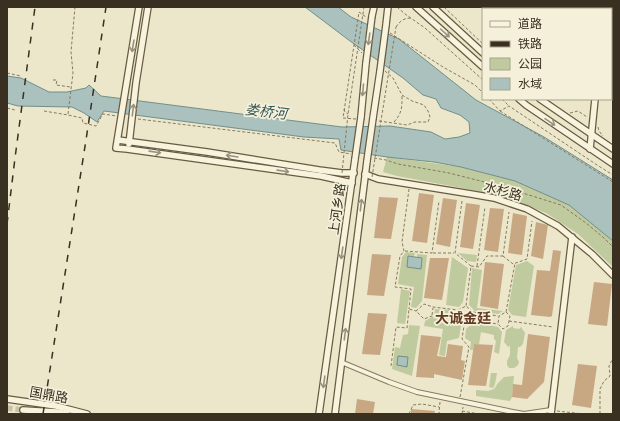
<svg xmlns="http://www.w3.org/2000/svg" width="620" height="421" font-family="'Times New Roman','Noto Sans SC',serif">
  <rect width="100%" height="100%" fill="#ece6ca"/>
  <g fill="#bfca9e">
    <polygon points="387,157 461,167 515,181 569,205 613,241 613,267 578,234 546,213 513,200 478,191 397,176 383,172"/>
    <polygon points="406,252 415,253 414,256 408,256 420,269 422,258 417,257 417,254 427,255 422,301 416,308 411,307 414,287 398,284 402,257"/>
    <polygon points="458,253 477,255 476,262 467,261"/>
    <polygon points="452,257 468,268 463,302 459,307 446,305"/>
    <polygon points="527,261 534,266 526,317 512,315 508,310 516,265"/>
    <polygon points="472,268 482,270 477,308 503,311 498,314 475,311 469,305"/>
    <polygon points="401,289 410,291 405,324 397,323"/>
    <polygon points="435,309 453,310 452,318 434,315"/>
    <polygon points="432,317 452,321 454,325 457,323 461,326 459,338 447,341 445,356 439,355 443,329 424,326 425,321"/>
    <polygon points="474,322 498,327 502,332 499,354 494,352 496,341 494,339 494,335 481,332 479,344 474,344 473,350 470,350 471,342 465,338 466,329"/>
    <polygon points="409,325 420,326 412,376 392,369 395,347 400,348 403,335 408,334"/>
    <polygon points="513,326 513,328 519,329 521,327 525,333 523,344 520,347 518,347 517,358 519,362 518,365 514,368 509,368 507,365 507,361 510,355 510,346 508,347 504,342 506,330"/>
    <polygon points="491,373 497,373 495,384 493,388 489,387"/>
    <polygon points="514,376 512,397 510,401 476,396 476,390 488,391 494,389 498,383 504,377"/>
  </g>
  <g fill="#aac1bd" stroke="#718f8b">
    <polygon points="305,7 338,7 351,17 399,39 476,100 544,137 613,180 613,241 569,205 515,181 461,167 434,162 387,157 341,150 339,139 304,137 104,111 97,122 84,113 72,107 18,106 7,103 7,76 21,78 49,92 67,92 86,88 89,85 101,96 342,127 390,126 431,132 445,139 459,137 470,133 469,122 460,115 441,108 436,99 423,95 403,78 350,41"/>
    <polygon points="408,256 422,258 421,269 407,267"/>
    <polygon points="398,356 408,357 407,367 397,365"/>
  </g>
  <g fill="#c7a883">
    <polygon points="419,193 434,195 427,243 412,241"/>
    <polygon points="379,197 398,198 391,239 374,238"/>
    <polygon points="443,198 457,200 450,247 436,244"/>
    <polygon points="466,203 480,205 473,249 460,247"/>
    <polygon points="490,208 504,209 498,252 484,250"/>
    <polygon points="513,213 527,216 522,255 508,253"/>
    <polygon points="536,222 548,225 543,259 531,256"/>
    <polygon points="553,250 561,251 552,316 550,317 531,315 537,270 550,271"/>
    <polygon points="372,254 391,255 384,296 367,295"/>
    <polygon points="430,258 449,258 442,300 424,298"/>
    <polygon points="485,262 504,264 498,309 480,306"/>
    <polygon points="594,282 612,284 607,326 588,324"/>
    <polygon points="368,313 387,314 380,355 362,354"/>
    <polygon points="528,334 550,337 544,382 527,399 512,397 513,384 522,385"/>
    <polygon points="421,335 441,337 437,356 446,357 448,344 463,346 461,360 465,361 462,380 434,374 434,378 416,377"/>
    <polygon points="474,344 493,345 486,386 468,385"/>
    <polygon points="578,364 597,366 591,408 572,405"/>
    <polygon points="357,399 375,402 373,414 355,414"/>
    <polygon points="411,409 435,411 434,414 411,414"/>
  </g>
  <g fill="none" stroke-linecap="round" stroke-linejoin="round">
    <polyline stroke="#c8c2a8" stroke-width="5.5" stroke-dasharray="5.5 3" stroke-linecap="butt" points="7,408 23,410"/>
    <defs>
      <polyline id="street" points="341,362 389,382 417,392 513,412 524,414 551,410"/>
      <g id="secondary">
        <polyline points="139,7 116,148 127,149 321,176 352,183"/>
        <polyline points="416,7 483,67"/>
        <polyline points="433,7 483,53"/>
        <polyline points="606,9 606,7"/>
        <polyline points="372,16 374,7"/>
        <polyline points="386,25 388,7"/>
        <polyline points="611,32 613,32"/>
        <polyline points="519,99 526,105 613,164"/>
        <polyline points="540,99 613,149"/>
        <polyline points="361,117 366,63"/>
        <polyline points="373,118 380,71"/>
        <polyline points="118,140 207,152 319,170 342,173 354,173"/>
        <polyline points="129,144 136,83 148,7"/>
        <polyline points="590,149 595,99"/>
        <polyline points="365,174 378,179 471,194 494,198 527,209 558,226 592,254 613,275"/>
        <polyline points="7,399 56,406 87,414"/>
        <polyline points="23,410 57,412 67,414"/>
        <polyline points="319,414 355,159"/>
        <polyline points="335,414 367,161"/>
        <polyline points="551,414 572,237"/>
      </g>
    </defs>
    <use href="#street" stroke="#877a5f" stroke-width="6"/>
    <use href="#secondary" stroke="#695b42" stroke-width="8"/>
    <g stroke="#877a5f" stroke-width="1" stroke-dasharray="3 2" stroke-linecap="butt">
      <polyline points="397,7 405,14 425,28 483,80"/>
      <polyline points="444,7 483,44"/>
      <path d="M396,27C400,21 404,18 411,18"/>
      <polyline points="390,33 443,67 475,85 483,93"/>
      <polyline points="354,45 362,53"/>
      <polyline points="7,73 21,76"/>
      <polyline points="53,80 57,80 56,85 71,87"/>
      <polyline points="489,99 500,111 509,106 597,165 613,175"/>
      <polyline points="502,99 509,106"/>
      <polyline points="7,108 15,110"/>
      <polyline points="344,109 345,112 348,114"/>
      <polyline points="44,111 68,115 82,118 83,123 96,126 103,114 117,116"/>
      <polyline points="500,111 613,182"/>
      <polyline points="570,113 578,111 587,117"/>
      <polyline points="68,114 73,73 71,52 75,7"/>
      <polyline points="138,119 335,143 339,152 351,154"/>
      <polyline points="356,119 343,118 359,12 366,17"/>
      <polyline points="379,121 407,125 415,122 428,122 430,117 428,111 424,105 412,101 402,95 393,78 385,71"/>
      <path d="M394,122C402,113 402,108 402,96"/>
      <polyline points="598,127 599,131 603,136"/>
      <polyline points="374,158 386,160 398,164 449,173 500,186 561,205 586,223 604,238 613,247"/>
      <polyline points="409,189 402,242 404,251 400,256 395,287 411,289 409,309"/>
      <polyline points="338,201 341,186"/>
      <polyline points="462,201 455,253 471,266 466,306"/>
      <polyline points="405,251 432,253 439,201"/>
      <polyline points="433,253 454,253"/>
      <polyline points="503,256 513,264 527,259 532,221"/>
      <polyline points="471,266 479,267 487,256 503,256 509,212"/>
      <polyline points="477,266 485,207"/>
      <polyline points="473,312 498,316"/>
      <polyline points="506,312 510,316 508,326 503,329 498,324 499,316 506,312 515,263"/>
      <polyline points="432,315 433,308"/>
      <polyline points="456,320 458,310 466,306 473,312 473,320 464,325 456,320 432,316 424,319 416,311 424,304 433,307 458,310"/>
      <polyline points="473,320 498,324"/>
      <polyline points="509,321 553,327"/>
      <polyline points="391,366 396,327 407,328 409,309 416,311"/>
      <polyline points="460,397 469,347 462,339 464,326"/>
      <polyline points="440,402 439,413 441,414"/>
      <polyline points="462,411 479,414"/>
      <polyline points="557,411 584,414"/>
      <polyline points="409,414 413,405 422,404 439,407"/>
      <polyline points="462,414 463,407"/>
      <polyline points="600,414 600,389 604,381 610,376 609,366 613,358"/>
    </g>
    <use href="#street" stroke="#f7f3dd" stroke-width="4"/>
    <use href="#secondary" stroke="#f7f3dd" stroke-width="5.5"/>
    <g stroke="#393022" stroke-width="1.5" stroke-dasharray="7 7" stroke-linecap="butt">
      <polyline points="7,224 15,158 35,7"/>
      <polyline points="43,414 86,140 106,7"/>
    </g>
    <defs>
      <g id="secondary-bridge">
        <polyline points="366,63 372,16"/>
        <polyline points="380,71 386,25"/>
        <polyline points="355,159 361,117"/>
        <polyline points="367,161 373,118"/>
      </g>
    </defs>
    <use href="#secondary-bridge" stroke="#695b42" stroke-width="8" stroke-linecap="butt"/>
    <g stroke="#877a5f" stroke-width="1" stroke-dasharray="3 2" stroke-linecap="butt">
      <polyline points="342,173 348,114 364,7"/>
      <polyline points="372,177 396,27"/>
    </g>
    <use href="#secondary-bridge" stroke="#f7f3dd" stroke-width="5.5"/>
  </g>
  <defs><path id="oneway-shaft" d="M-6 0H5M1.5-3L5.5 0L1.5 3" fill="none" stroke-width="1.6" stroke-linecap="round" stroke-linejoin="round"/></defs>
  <g stroke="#989280">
    <use href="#oneway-shaft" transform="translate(445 33) rotate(42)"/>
    <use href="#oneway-shaft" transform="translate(369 39) rotate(98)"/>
    <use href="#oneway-shaft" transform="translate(133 46) rotate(99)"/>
    <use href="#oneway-shaft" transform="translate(363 90) rotate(95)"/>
    <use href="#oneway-shaft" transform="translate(133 110) rotate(-83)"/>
    <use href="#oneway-shaft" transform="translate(550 122) rotate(34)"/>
    <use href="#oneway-shaft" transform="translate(155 152) rotate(8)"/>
    <use href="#oneway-shaft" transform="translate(232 156) rotate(-171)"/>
    <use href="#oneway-shaft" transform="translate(283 171) rotate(8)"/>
    <use href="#oneway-shaft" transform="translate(361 205) rotate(-83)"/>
    <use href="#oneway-shaft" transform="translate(342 253) rotate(98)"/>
    <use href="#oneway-shaft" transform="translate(345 334) rotate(-83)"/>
    <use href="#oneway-shaft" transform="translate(324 382) rotate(98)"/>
  </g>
  <g text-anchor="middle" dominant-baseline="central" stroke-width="3.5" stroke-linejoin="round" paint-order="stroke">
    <g font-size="13" fill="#393022" stroke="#f4f0d9">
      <text transform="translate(503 191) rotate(16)">水杉路</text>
      <text transform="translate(337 209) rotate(-82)">上河乡路</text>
      <text transform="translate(49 395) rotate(10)">国鼎路</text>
    </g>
    <g font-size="14" font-style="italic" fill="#325557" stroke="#f4f0d9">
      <text transform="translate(266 112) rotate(7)">娄桥河</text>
    </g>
    <g font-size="14" font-weight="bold" fill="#623a24" stroke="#f4f0d9">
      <text x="463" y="318">大诚金廷</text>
    </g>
  </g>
  <rect width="620" height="421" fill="none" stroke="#393022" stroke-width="16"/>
  <rect x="482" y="8" width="130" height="92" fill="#f4f0d9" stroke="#a9a390"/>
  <rect x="490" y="21" width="20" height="6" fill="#f7f3dd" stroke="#a9a390"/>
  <text x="518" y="28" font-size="12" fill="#393022">道路</text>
  <rect x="490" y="41" width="20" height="6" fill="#393022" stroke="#a9a390"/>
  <text x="518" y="48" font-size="12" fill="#393022">铁路</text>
  <rect x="490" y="58" width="20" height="12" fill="#bfca9e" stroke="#a9a390"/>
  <text x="518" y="68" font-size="12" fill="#393022">公园</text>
  <rect x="490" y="78" width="20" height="12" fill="#aac1bd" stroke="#a9a390"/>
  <text x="518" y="88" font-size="12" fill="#393022">水域</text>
</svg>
